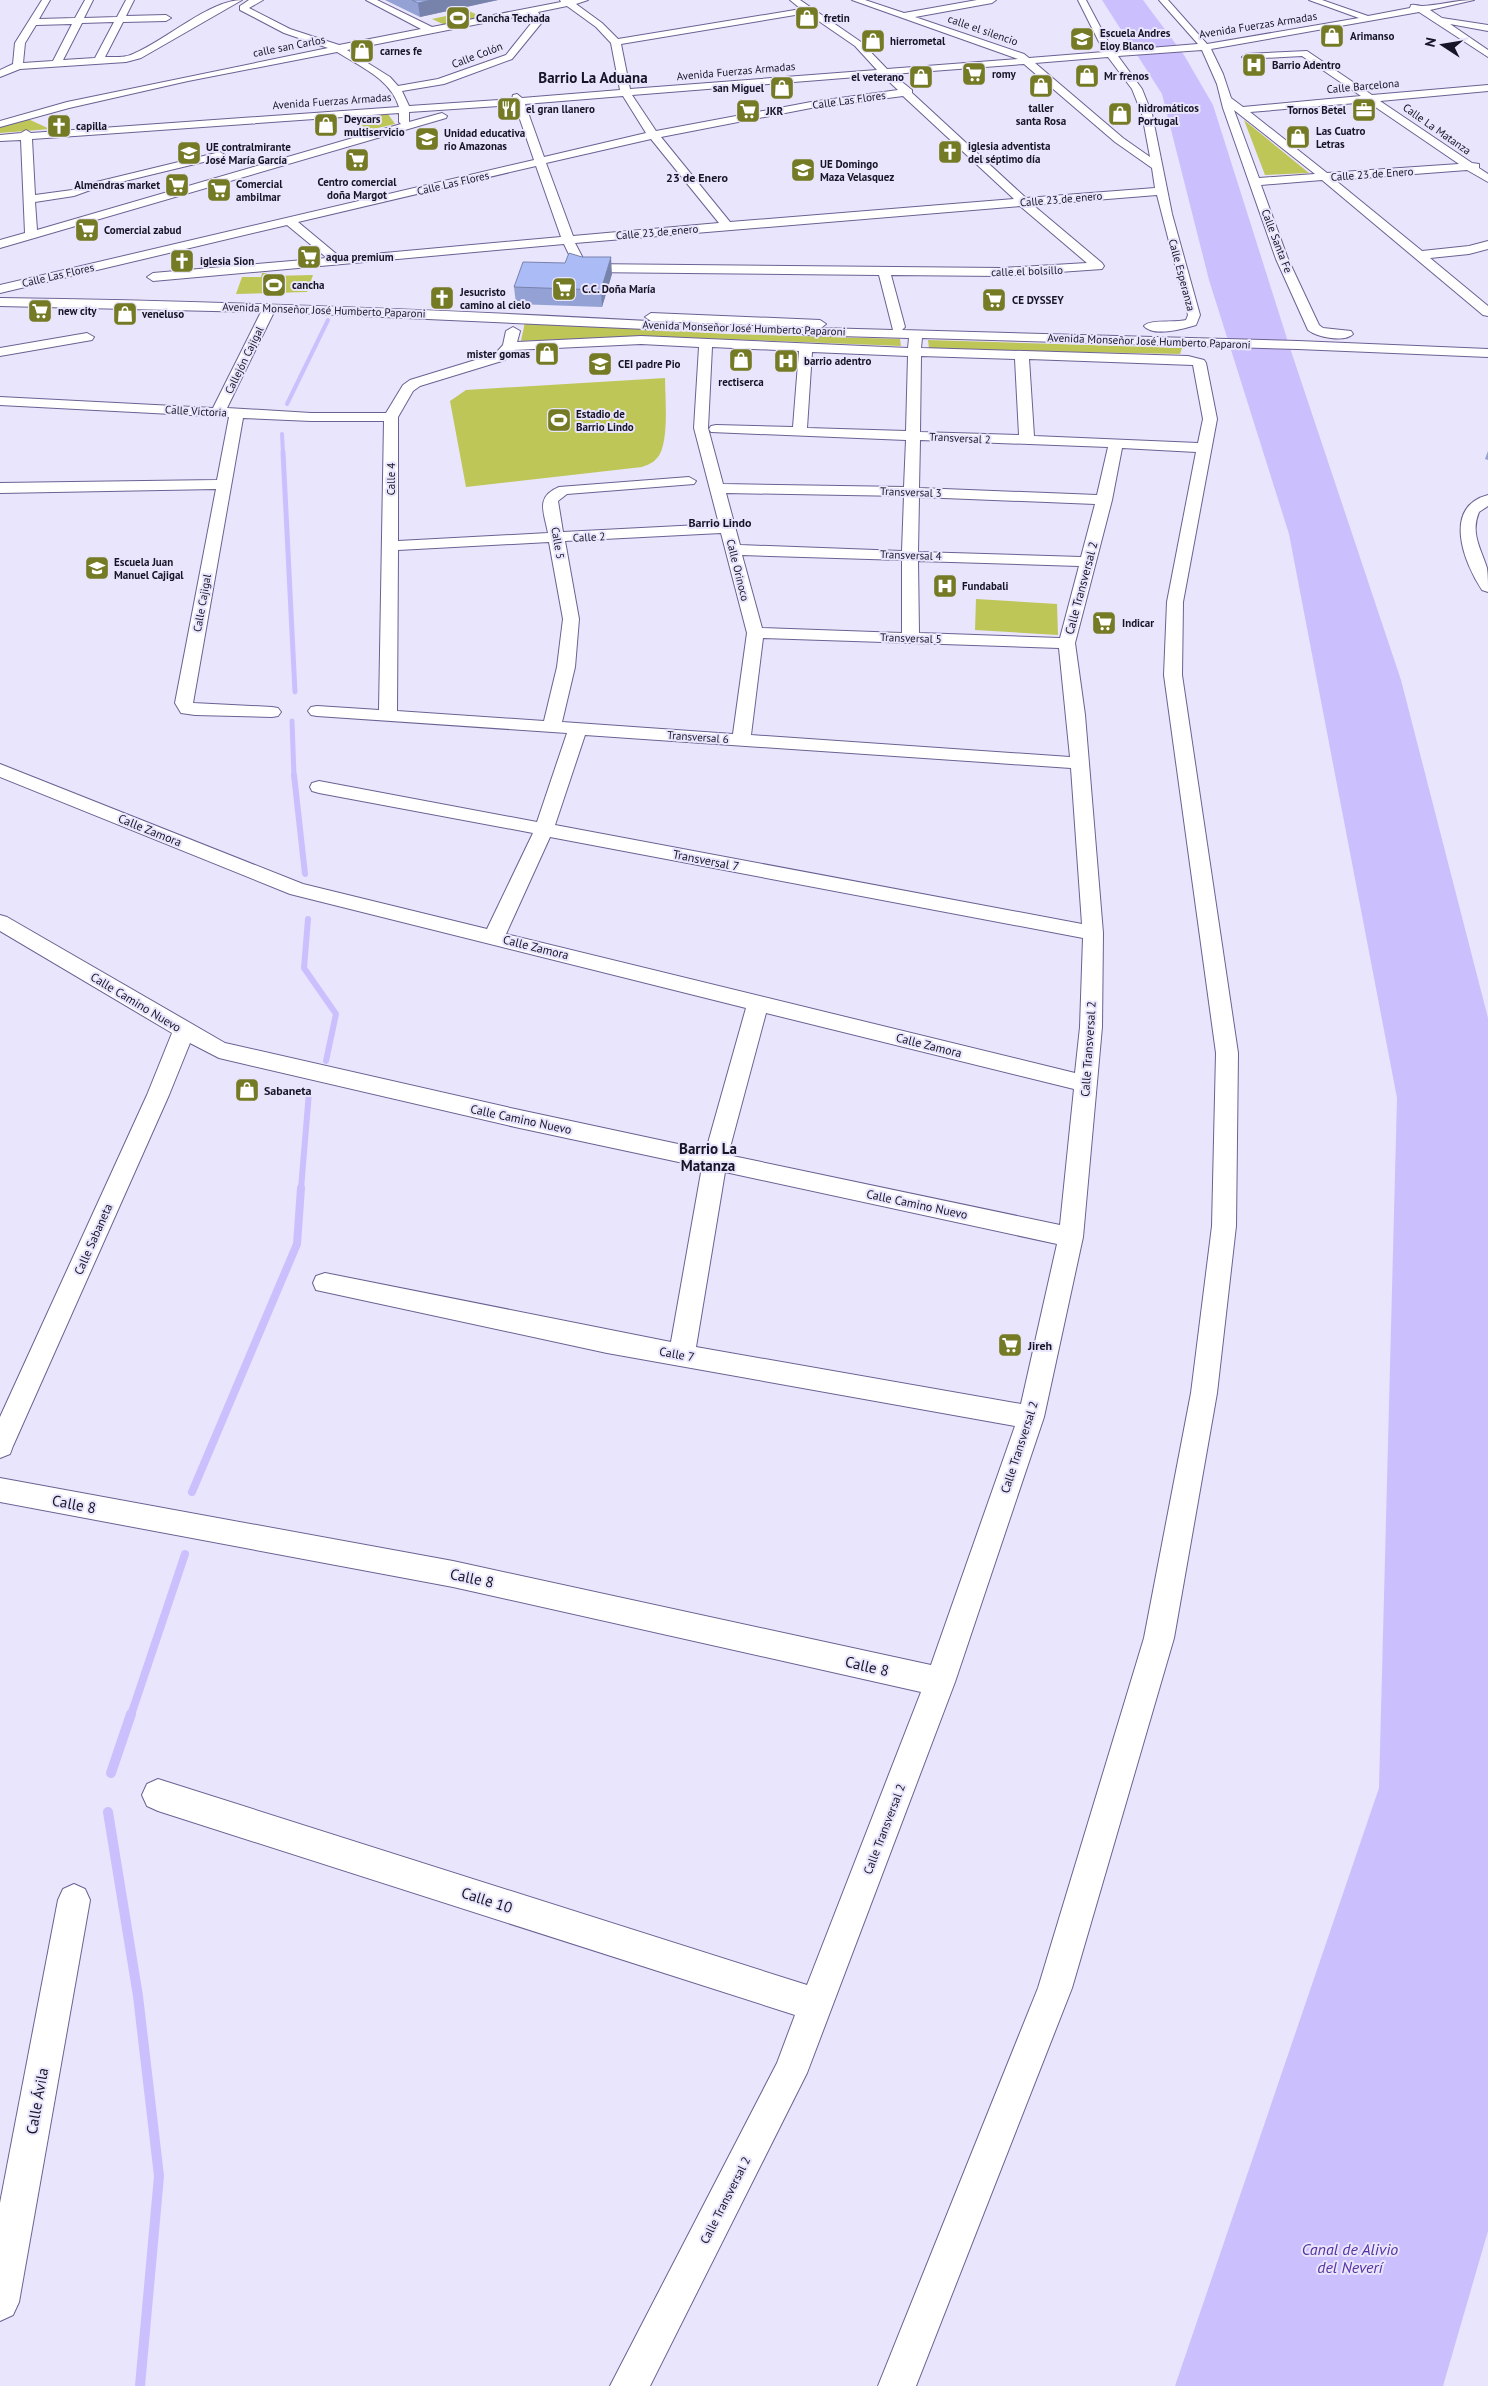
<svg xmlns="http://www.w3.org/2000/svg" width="1488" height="2386" font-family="'PT Sans',sans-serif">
  <rect width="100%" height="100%" fill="#e9e5fc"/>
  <g fill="#bec658">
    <polygon points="469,11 484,18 447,26 432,19"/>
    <polygon points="388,114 395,124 365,131 358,116"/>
    <polygon points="28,119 50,129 0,133 0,127"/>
    <polygon points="1244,120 1309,173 1265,175"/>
    <polygon points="262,273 271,273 270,276 313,275 307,292 236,294 242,277 261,277"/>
    <polygon points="525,322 727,334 900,339 901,346 647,336 521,341"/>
    <polygon points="928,340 1182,348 1180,354 929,349"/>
    <path d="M665,378C665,397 670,447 656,459C653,463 647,465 642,467L466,487L450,401L466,390Z"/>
    <polygon points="976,599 1057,604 1058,635 975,630"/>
  </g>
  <polygon fill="#cbc0fd" points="1102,0 1143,0 1184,55 1213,105 1290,348 1401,680 1488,1018 1488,2231 1443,2386 1175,2386 1379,1788 1397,1098 1289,534 1209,280 1162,94"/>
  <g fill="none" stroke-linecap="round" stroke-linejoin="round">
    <g stroke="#cbc0fd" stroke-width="4">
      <polyline points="287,404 328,320"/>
      <polyline points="282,434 283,453"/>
    </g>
    <g stroke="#cbc0fd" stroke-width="5">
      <polyline points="283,452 295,692"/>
      <polyline points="292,721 294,776"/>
    </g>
    <g stroke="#cbc0fd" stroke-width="6">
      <polyline points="294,775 305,874"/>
      <polyline points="308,919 304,968 336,1014 326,1061"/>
      <polyline points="301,1189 309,1092"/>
    </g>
    <g stroke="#cbc0fd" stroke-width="8">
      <polyline points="192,1492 297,1244 301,1188"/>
      <polyline points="131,1715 185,1554"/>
    </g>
    <g stroke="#cbc0fd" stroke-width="10">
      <polyline points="111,1773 131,1714"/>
      <polyline points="108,1812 138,1996 159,2176 140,2386"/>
    </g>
    <defs>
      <g id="minor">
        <path d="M42,0H50L39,19L75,18L85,0H93L84,18L117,17L126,0H134L126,16L166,15L171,18L166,21L123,22L105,57C115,57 126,58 135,53C166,40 210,0 242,0L141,58L126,62L20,69L0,77V70L13,64L15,43ZM114,22L95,58L63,60L82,23ZM72,24L53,61L23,63L25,43L36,25Z"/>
        <path d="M249,0H263L249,8L290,29L339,45L421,29L366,0H377L432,27L561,2L560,0H588L576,4L602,23L618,39L801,9L790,0H800L861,42L887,69L1018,59L852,0H865L904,13L977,0H996L992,3L915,17L1024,54L1029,58L1104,52L1078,0H1086L1113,51L1198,44L1159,0H1168L1207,44L1359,18L1309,0H1322L1368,16L1410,8L1411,5C1415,4 1418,6 1422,6C1440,5 1457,0 1474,0L1430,10L1442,18L1488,25V31L1450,24L1488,50V57L1419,12L1211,49L1223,74L1231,98L1243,107L1361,96L1302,56L1244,59L1242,57L1247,54L1307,51L1372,95L1488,85V91L1380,101L1472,163L1479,164V168L1488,174V182L1467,170L1335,180L1422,251L1469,246L1488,241V249L1469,254L1430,258L1488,306V316L1483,315L1322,180L1261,185L1288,259L1319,325L1323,328L1351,331L1353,334C1344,343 1317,337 1308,330L1276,259L1223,108L1217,84L1202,50L1118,56L1142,89L1152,114L1172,214L1200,315L1196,325C1183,329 1153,337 1144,326C1150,319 1174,323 1186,320L1188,315L1157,195L1033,205L1102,263L1104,266L1102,269L1001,276L891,275L905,327L902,330L1298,341L1488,349V357L1298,349L922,338L921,348L1188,356L1204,360L1206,363L1217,419L1183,602L1182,675L1238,1053L1236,1226L1217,1393L1174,1638L1072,1988L916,2386H878L1038,1988L1144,1638L1191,1393L1212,1226L1216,1053L1164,675L1167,602L1196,452L1122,448L1112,500L1075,643L1085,715L1103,933L1102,1027L1083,1237L1044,1417L955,1682L807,2073L650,2386H610L777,2063L795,2015L158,1811L147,1806L142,1795L147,1784L158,1779L807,1985L921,1692L453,1587L0,1502V1478L453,1561L931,1665L1015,1426L607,1353L316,1290L313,1283L316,1276L325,1273L671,1342L702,1167L515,1127L219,1058L190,1043L169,1095L13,1446L10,1454L0,1458V1417L147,1095L172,1033L0,931V915L7,917L225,1043L515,1109L706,1150L746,1008L290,894L0,777V764L303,884L487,929L533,833L319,793L312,791L310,787L312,783L319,781L537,822L567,733L317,716L311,715L308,711L311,707L317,706L379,710L384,421H311L243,418L193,703L272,707L278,708L281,712L278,716L272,717L195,715L181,713L175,703L216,489L0,493V483L217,480L229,417L0,405V397L213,408L261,312L0,306V298C223,301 445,310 668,322L674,326L668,330L274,312L227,408L311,413H386L403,385L410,380L495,354L503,345L506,331L513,327L520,331L517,342L641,336L908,348L909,338L804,335L797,331L804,327L651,321L645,317L651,313L820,320L826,324L821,328L893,330L879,275L583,272L576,269L564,244L153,281L147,277L153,273L327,258L287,225L0,293V285L534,160L515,105L409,112V122L442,113L447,116L446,118L0,248V240L25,233L21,140L0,141V135L21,133L26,130L31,133L399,107C391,79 359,66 337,52L188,81L69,108L0,127V121L67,102L328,48L284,33L240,10V6ZM567,6L596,27L611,43L620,90L522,98L517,94L513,95L512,99L409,106L402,91L444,84L512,59L543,21L538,12ZM807,13L855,46L877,70L630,89L621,44ZM529,14L533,16V21L506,55L438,79L398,86L390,77L347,50ZM1108,57L1132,89L1142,114L1150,157L1123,138L1035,63ZM1024,64L1115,142L1152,168L1155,188L1026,198L912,93V90L892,74ZM882,75L898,90L811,102L656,131L632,95ZM623,96L646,133L544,157L525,104ZM903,96L1014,199L730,222L661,137L811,108ZM1368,102L1459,164L1327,173L1250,112ZM1234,110L1315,174L1259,178ZM399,113V122L401,124L37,230L35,202L74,196L96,188L224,157L225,155L220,152L88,184L72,190L35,195L32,139ZM651,139L719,223L573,236L546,163ZM536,166L561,237L340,257L298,222ZM1020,206L1087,263L1001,268L586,264L575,243ZM641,344L699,347L694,428L719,524L563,532L558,501L567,494L694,484L696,481L689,477L559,487C535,497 544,512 548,533L398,541V417L413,391L420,386L505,360L513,350ZM712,347L799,351L793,427L716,425L711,426L709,429L711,432L906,440L904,487L723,484L708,428ZM812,352L908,356L906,431L807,428ZM921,356L1015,359L1019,435L920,432ZM1029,359L1193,365L1203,419L1198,443L1034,436ZM920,440L1108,447L1097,495L919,488ZM726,493L904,496L902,551L740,545ZM919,497L1095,504L1081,557L918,552ZM721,533L747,633L733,734L562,722L575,667L579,619L565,541ZM549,542L563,619L557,667L544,721L397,711L398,550ZM742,555L902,560V633L762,628ZM918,561L1079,566L1060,638L919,633ZM763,638L1059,648L1070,757L751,735ZM585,735L1071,768L1082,924L555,825ZM550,837L1083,938L1080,1027L1075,1073L506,934ZM766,1013L1074,1089L1060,1225L728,1155ZM725,1172L1057,1244L1021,1404L696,1347Z"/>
        <polygon points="87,333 94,337 92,340 0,356 0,348"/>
        <path d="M1488,495V506L1479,512C1470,533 1481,549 1487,568C1488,575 1488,585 1488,592L1482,590C1464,563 1442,507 1488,495Z"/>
        <polygon points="74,1884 85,1889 90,1900 19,2302 13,2315 0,2321 0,2203 58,1900 63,1889"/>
      </g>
    </defs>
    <use href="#minor" stroke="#6c6193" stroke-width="2"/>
    <use href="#minor" fill="#fff" fill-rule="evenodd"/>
  </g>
  <g fill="#93a1d4">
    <polygon points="385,0 498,0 420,17"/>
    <polygon points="565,263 612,274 602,307 516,304 514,287"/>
    <polygon points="1488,451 1488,460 1485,459"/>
  </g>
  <g fill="#7883ac">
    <polygon points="431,0 498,0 420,17 418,3"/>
    <polygon points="611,257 612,274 602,307 601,290"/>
  </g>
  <g fill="#abbbf6" stroke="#7883ac">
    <polygon points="412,0 431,0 418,3"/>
    <polygon points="569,253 582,257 611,257 601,290 514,287 523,262 565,263"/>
  </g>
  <defs>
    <symbol id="stadium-square" viewBox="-11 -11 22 22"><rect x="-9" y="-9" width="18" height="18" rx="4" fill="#757a24" stroke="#e9e5fc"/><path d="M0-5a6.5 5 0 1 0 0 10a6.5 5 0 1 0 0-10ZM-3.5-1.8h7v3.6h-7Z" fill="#fff"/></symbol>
    <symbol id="shop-square" viewBox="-11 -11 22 22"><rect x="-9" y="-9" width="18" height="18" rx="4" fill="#757a24" stroke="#e9e5fc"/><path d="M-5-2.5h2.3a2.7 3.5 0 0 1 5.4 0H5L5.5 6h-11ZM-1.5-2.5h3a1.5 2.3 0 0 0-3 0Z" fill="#fff"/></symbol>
    <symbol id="school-square" viewBox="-11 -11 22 22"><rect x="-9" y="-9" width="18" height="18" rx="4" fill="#757a24" stroke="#e9e5fc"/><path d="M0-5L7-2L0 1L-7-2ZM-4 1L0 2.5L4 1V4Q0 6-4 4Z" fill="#fff"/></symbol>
    <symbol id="hospital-square" viewBox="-11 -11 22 22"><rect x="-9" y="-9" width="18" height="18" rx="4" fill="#757a24" stroke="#e9e5fc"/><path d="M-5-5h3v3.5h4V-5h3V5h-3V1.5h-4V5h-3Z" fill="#fff"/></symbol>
    <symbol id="supermarket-square" viewBox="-11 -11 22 22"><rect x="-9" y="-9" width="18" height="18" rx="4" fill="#757a24" stroke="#e9e5fc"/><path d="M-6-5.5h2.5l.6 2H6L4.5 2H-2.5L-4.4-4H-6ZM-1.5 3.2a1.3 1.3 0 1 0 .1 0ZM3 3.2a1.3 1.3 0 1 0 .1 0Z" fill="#fff"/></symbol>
    <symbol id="restaurant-square" viewBox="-11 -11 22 22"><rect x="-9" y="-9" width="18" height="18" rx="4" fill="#757a24" stroke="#e9e5fc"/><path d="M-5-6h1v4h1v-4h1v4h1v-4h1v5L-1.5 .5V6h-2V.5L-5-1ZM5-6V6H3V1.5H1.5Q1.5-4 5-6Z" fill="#fff"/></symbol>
    <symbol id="office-square" viewBox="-11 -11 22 22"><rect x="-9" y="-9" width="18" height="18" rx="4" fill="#757a24" stroke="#e9e5fc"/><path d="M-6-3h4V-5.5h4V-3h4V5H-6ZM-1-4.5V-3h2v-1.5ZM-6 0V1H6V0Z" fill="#fff"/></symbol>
    <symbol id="church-square" viewBox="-11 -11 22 22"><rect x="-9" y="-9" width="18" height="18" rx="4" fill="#757a24" stroke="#e9e5fc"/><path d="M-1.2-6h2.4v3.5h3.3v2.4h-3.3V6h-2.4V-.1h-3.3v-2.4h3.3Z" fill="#fff"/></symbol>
  </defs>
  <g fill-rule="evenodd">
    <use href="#stadium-square" x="444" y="4" width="28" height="28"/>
    <use href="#shop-square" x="793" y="4" width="28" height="28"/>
    <use href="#shop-square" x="1318" y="22" width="28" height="28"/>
    <use href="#school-square" x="1068" y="25" width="28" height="28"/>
    <use href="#shop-square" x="859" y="27" width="28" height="28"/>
    <use href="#shop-square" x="348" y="37" width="28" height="28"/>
    <use href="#hospital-square" x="1240" y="51" width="28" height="28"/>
    <use href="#supermarket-square" x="960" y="60" width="28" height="28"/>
    <use href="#shop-square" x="1073" y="62" width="28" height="28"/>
    <use href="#shop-square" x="907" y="63" width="28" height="28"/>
    <use href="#shop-square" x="1027" y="72" width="28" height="28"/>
    <use href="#shop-square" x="768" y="74" width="28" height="28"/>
    <use href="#restaurant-square" x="495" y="95" width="28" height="28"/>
    <use href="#office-square" x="1350" y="96" width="28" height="28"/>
    <use href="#supermarket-square" x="734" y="97" width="28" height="28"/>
    <use href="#shop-square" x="1106" y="100" width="28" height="28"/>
    <use href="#shop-square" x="312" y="111" width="28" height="28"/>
    <use href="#church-square" x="45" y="112" width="28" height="28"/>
    <use href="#shop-square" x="1284" y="123" width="28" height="28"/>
    <use href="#school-square" x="413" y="125" width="28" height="28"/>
    <use href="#church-square" x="936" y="138" width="28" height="28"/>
    <use href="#school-square" x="175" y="139" width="28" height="28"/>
    <use href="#supermarket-square" x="343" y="146" width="28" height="28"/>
    <use href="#school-square" x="789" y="156" width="28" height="28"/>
    <use href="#supermarket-square" x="163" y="171" width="28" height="28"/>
    <use href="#supermarket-square" x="205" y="176" width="28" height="28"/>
    <use href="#supermarket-square" x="73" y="216" width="28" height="28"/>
    <use href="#supermarket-square" x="295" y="243" width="28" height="28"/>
    <use href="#church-square" x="168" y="247" width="28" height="28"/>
    <use href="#stadium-square" x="260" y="271" width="28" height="28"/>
    <use href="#supermarket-square" x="550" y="275" width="28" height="28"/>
    <use href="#church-square" x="428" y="284" width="28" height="28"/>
    <use href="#supermarket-square" x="980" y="286" width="28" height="28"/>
    <use href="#supermarket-square" x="26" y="297" width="28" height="28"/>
    <use href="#shop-square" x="111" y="300" width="28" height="28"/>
    <use href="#shop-square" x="533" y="340" width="28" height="28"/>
    <use href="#shop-square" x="727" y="346" width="28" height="28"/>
    <use href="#hospital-square" x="772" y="347" width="28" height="28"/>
    <use href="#school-square" x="586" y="350" width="28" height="28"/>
    <use href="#stadium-square" x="545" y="406" width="28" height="28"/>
    <use href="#school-square" x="83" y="554" width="28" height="28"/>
    <use href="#hospital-square" x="931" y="572" width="28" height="28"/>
    <use href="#supermarket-square" x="1090" y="609" width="28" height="28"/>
    <use href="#shop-square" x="233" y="1076" width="28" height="28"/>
    <use href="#supermarket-square" x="996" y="1331" width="28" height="28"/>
  </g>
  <g text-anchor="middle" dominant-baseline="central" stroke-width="4" stroke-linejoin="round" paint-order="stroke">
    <g font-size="11" font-weight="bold" fill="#181427" stroke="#e9e5fc" text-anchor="start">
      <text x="476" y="18">Cancha Techada</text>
      <text x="824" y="18">fretin</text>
      <text x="1100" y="33">Escuela Andres<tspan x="1100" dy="13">Eloy Blanco</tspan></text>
      <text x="1350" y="36">Arimanso</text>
      <text x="890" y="41">hierrometal</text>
      <text x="380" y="51">carnes fe</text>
      <text x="1272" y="65">Barrio Adentro</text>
      <text x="992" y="74">romy</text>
      <text x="1104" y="76">Mr frenos</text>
      <text x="904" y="77" text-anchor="end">el veterano</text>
      <text x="764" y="88" text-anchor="end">san Miguel</text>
      <text x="1041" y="108" text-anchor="middle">taller<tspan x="1041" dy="13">santa Rosa</tspan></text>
      <text x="1138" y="108">hidromáticos<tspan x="1138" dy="13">Portugal</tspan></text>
      <text x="526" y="109">el gran llanero</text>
      <text x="1346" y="110" text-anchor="end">Tornos Betel</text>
      <text x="766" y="111">JKR</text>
      <text x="344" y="119">Deycars<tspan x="344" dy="13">multiservicio</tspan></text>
      <text x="76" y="126">capilla</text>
      <text x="1316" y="131">Las Cuatro<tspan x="1316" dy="13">Letras</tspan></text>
      <text x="444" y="133">Unidad educativa<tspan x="444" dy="13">rio Amazonas</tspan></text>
      <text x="968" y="146">iglesia adventista<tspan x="968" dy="13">del séptimo día</tspan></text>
      <text x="206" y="147">UE contralmirante<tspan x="206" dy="13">José María García</tspan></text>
      <text x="820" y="164">UE Domingo<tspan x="820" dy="13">Maza Velasquez</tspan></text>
      <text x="357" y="182" text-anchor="middle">Centro comercial<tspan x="357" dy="13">doña Margot</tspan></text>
      <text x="236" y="184">Comercial<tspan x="236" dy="13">ambilmar</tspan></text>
      <text x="160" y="185" text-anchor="end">Almendras market</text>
      <text x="104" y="230">Comercial zabud</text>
      <text x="326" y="257">aqua premium</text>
      <text x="200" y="261">iglesia Sion</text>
      <text x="292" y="285">cancha</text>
      <text x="582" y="289">C.C. Doña María</text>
      <text x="460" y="292">Jesucristo<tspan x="460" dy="13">camino al cielo</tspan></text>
      <text x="1012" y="300">CE DYSSEY</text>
      <text x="58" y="311">new city</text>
      <text x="142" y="314">veneluso</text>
      <text x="530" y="354" text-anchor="end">mister gomas</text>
      <text x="804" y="361">barrio adentro</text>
      <text x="618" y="364">CEI padre Pio</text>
      <text x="741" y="382" text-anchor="middle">rectiserca</text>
      <text x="576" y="414">Estadio de<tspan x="576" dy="13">Barrio Lindo</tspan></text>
      <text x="114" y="562">Escuela Juan<tspan x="114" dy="13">Manuel Cajigal</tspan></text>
      <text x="962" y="586">Fundabali</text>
      <text x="1122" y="623">Indicar</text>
    </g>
    <g font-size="11" fill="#181427" stroke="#e9e5fc">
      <text transform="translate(1258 25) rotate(-9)">Avenida Fuerzas Armadas</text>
      <text transform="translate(983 30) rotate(19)">calle el silencio</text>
      <text transform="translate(289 46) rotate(-11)">calle san Carlos</text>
      <text transform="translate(477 55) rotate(-21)">Calle Colón</text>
      <text transform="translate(736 71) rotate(-5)">Avenida Fuerzas Armadas</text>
      <text transform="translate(1363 86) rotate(-5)">Calle Barcelona</text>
      <text transform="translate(849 100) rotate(-8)">Calle Las Flores</text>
      <text transform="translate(332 101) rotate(-4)">Avenida Fuerzas Armadas</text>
      <text transform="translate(1437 129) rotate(35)">Calle La Matanza</text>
      <text transform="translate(1372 174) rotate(-4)">Calle 23 de Enero</text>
      <text transform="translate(453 183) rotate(-13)">Calle Las Flores</text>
      <text transform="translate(1061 199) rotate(-5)">Calle 23 de enero</text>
      <text transform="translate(657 232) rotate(-5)">Calle 23 de enero</text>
      <text transform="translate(1277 241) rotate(69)">Calle Santa Fe</text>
      <text transform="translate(1027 271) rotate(-2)">calle el bolsillo</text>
      <text transform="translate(58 275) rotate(-13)">Calle Las Flores</text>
      <text transform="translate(1182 275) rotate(75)">Calle Esperanza</text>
      <text transform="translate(324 310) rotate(2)">Avenida Monseñor José Humberto Paparoni</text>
      <text transform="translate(744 328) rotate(2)">Avenida Monseñor José Humberto Paparoni</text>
      <text transform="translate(1149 341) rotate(2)">Avenida Monseñor José Humberto Paparoni</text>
      <text transform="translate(244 360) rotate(-64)">Callejón Cajigal</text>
      <text transform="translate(196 411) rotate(3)">Calle Victoria</text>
      <text transform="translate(960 438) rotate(3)">Transversal 2</text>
      <text transform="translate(391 479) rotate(-90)">Calle 4</text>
      <text transform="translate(911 492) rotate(2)">Transversal 3</text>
      <text transform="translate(589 537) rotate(-3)">Calle 2</text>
      <text transform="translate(558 543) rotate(80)">Calle 5</text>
      <text transform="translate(911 555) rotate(2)">Transversal 4</text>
      <text transform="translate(738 570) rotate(76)">Calle Orinoco</text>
      <text transform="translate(202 603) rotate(-80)">Calle Cajigal</text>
      <text transform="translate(911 638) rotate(2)">Transversal 5</text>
      <text transform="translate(698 737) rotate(4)">Transversal 6</text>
    </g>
    <g font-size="12" font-weight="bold" fill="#181427" stroke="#e9e5fc">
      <text x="697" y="177">23 de Enero</text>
      <text x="720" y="522">Barrio Lindo</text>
    </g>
    <g font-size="12" fill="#181427" stroke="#e9e5fc">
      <text transform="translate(1081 588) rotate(-75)">Calle Transversal 2</text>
      <text transform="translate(150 830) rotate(22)">Calle Zamora</text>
      <text transform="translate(706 860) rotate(11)">Transversal 7</text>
      <text transform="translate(536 947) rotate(14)">Calle Zamora</text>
      <text transform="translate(136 1002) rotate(31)">Calle Camino Nuevo</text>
      <text transform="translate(929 1045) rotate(14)">Calle Zamora</text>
      <text transform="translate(1088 1049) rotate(-86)">Calle Transversal 2</text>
      <text transform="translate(521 1119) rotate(12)">Calle Camino Nuevo</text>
      <text transform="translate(917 1204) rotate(12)">Calle Camino Nuevo</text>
      <text transform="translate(93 1239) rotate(-66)">Calle Sabaneta</text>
      <text transform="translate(677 1354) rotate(10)">Calle 7</text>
      <text transform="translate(1019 1447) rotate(-72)">Calle Transversal 2</text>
      <text transform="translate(884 1829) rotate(-69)">Calle Transversal 2</text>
      <text transform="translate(725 2200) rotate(-63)">Calle Transversal 2</text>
    </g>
    <g font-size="12" font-weight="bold" fill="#181427" stroke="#e9e5fc" text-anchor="start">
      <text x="264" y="1090">Sabaneta</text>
      <text x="1028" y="1345">Jireh</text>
    </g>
    <g font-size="15" font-weight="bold" fill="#181427" stroke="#e9e5fc">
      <text x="593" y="77">Barrio La Aduana</text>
    </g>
    <g font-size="15" font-weight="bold" fill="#181427" stroke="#e9e5fc">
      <text x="708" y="1148">Barrio La<tspan x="708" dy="17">Matanza</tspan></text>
    </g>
    <g font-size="15" fill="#181427" stroke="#e9e5fc">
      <text transform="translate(74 1504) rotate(11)">Calle 8</text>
      <text transform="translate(472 1578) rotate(12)">Calle 8</text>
      <text transform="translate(867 1666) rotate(13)">Calle 8</text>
      <text transform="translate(487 1900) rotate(18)">Calle 10</text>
      <text transform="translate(37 2101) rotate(-80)">Calle Ávila</text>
    </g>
    <g font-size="16" font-style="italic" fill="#5731a3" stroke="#e9e5fc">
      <text x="1350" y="2249">Canal de Alivio<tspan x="1350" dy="18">del Neverí</tspan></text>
    </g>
  </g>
  <g transform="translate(1443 45) rotate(282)" stroke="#e9e5fc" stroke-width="4" paint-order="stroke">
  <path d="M0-4L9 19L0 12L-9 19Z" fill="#181427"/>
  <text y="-8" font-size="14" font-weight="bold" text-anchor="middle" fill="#181427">N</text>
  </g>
</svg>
